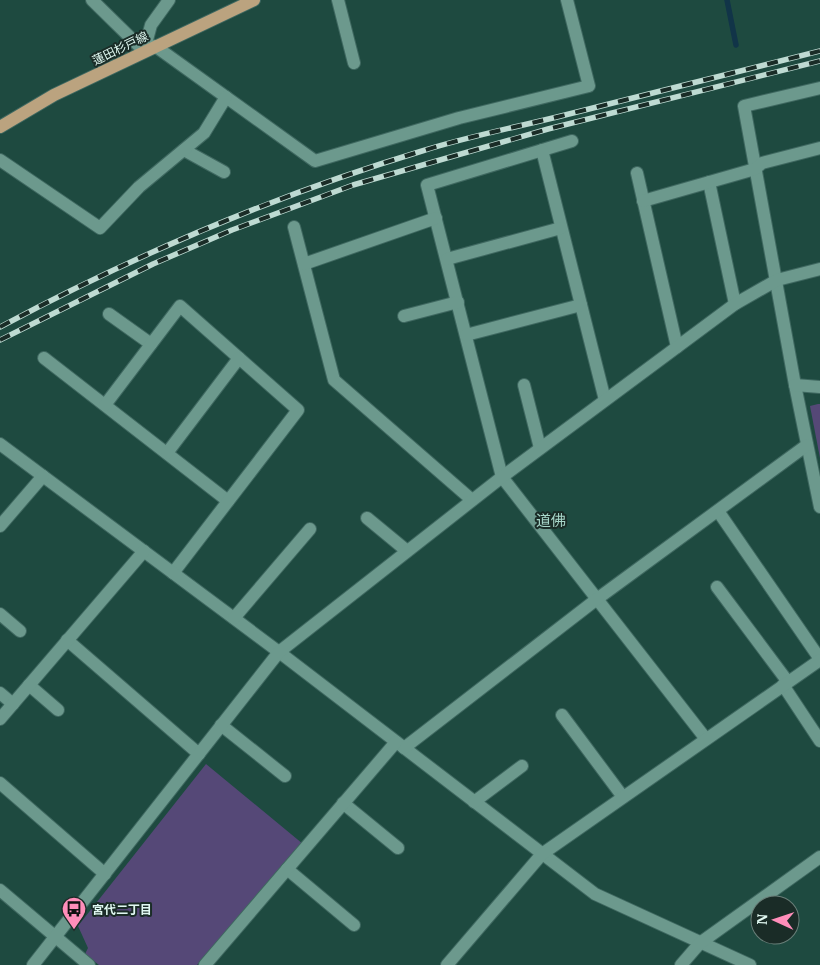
<svg xmlns="http://www.w3.org/2000/svg" width="820" height="965" font-family="'IBM Plex Serif','Noto Sans JP',serif">
  <rect width="100%" height="100%" fill="#1e4a40"/>
  <g fill="#554877">
    <polygon points="818,404 820,404 820,458 810,406"/>
    <polygon points="206,764 303,844 197,965 99,965 85,954 88,948 78,926"/>
  </g>
  <g fill="none" stroke-linecap="round" stroke-linejoin="round">
    <polyline stroke="#113448" stroke-width="5.5" points="727,0 736,45"/>
    <defs>
      <g id="minor">
        <polyline points="92,0 144,51"/>
        <polyline points="338,0 354,63"/>
        <polyline points="155,46 315,161 459,118 589,86 567,0"/>
        <polyline points="144,51 151,25 169,0"/>
        <polyline points="820,88 744,106 795,385 820,507"/>
        <polyline points="572,141 427,185 502,477 706,739"/>
        <polyline points="184,150 224,172"/>
        <polyline points="542,150 605,400"/>
        <polyline points="0,160 100,228 139,187 204,133 226,97"/>
        <polyline points="637,173 677,347"/>
        <polyline points="709,182 735,304"/>
        <polyline points="643,201 755,169 762,163 820,148"/>
        <polyline points="294,227 334,380 472,500"/>
        <polyline points="447,259 561,228"/>
        <polyline points="304,264 436,218"/>
        <polyline points="109,314 151,344"/>
        <polyline points="404,316 458,302"/>
        <polyline points="466,335 581,305"/>
        <polyline points="44,358 228,501"/>
        <polyline points="524,385 540,448"/>
        <polyline points="795,385 820,387"/>
        <polyline points="105,405 180,306 298,410 173,573"/>
        <polyline points="0,444 279,652 595,894 750,965"/>
        <polyline points="167,453 239,358"/>
        <polyline points="718,511 820,659"/>
        <polyline points="367,518 407,551"/>
        <polyline points="0,526 43,476"/>
        <polyline points="717,587 788,682"/>
        <polyline points="0,614 20,631"/>
        <polyline points="234,618 310,529"/>
        <polyline points="67,640 199,754"/>
        <polyline points="29,685 58,710"/>
        <polyline points="783,685 820,741"/>
        <polyline points="0,693 13,704"/>
        <polyline points="562,715 623,797"/>
        <polyline points="0,719 144,551"/>
        <polyline points="221,725 285,776"/>
        <polyline points="404,748 597,599 807,445"/>
        <polyline points="0,783 105,874"/>
        <polyline points="474,802 522,766"/>
        <polyline points="343,803 398,848"/>
        <polyline points="287,869 354,925"/>
        <polyline points="0,890 89,965"/>
        <polyline points="33,965 279,652 502,477 735,304 777,280 820,269"/>
        <polyline points="205,965 396,742"/>
        <polyline points="447,965 542,854 820,660"/>
        <polyline points="681,965 700,943 820,857"/>
      </g>
      <polyline id="major" points="0,127 54,95 254,0"/>
    </defs>
    <use href="#minor" stroke="#3f6860" stroke-width="14"/>
    <use href="#major" stroke="#3f6860" stroke-width="14"/>
    <use href="#minor" stroke="#6c998d" stroke-width="12"/>
    <use href="#major" stroke="#bba37f" stroke-width="12"/>
    <defs>
      <g id="rail">
        <path d="M0,327C135,255 276,195 422,151C466,137 512,128 557,117C645,95 732,73 820,51"/>
        <polyline points="0,340 153,264 232,230 353,185 548,129 820,61"/>
      </g>
    </defs>
    <use href="#rail" stroke="#bedad2" stroke-width="5.5"/>
    <use href="#rail" stroke="#1a2c27" stroke-width="4" stroke-dasharray="11" stroke-linecap="butt"/>
  </g>
  <defs>
    <symbol id="bus-pin" viewBox="-11 -11 22 30"><path d="M0 17L-7.5 6A9.5 9.5 0 1 1 7.5 6Z" fill="#ff8eba" stroke="#1a2c27"/><path d="M-5-6H5V4H4V6H2V4H-2V6H-4V4H-5ZM-3.5-4V0h7V-4ZM-3.5 1.2v1.5H-2V1.2ZM2 1.2v1.5H3.5V1.2Z" fill="#111"/></symbol>
  </defs>
  <g fill-rule="evenodd">
    <use href="#bus-pin" x="60" y="895" width="28" height="38"/>
  </g>
  <g text-anchor="middle" dominant-baseline="central" stroke-width="4" stroke-linejoin="round" paint-order="stroke">
    <g font-size="12" fill="#e0f8f1" stroke="#1a2c27">
      <text transform="translate(120 48) rotate(-26)">蓮田杉戸線</text>
    </g>
    <g font-size="12" font-weight="bold" fill="#e0f8f1" stroke="#1a2c27" text-anchor="start">
      <text x="92" y="909">宮代二丁目</text>
    </g>
    <g font-size="15" fill="#a7d6c9" stroke="#1a2c27">
      <text x="551" y="520">道佛</text>
    </g>
  </g>
  <g transform="translate(775 920) rotate(273)"><circle r="24" fill="#1a2c27" stroke="#697e78"/>
  <path d="M0-4L9 19L0 12L-9 19Z" fill="#ff8eba"/>
  <text y="-8" font-size="14" font-weight="bold" text-anchor="middle" fill="#e0f8f1">N</text>
  </g>
</svg>
